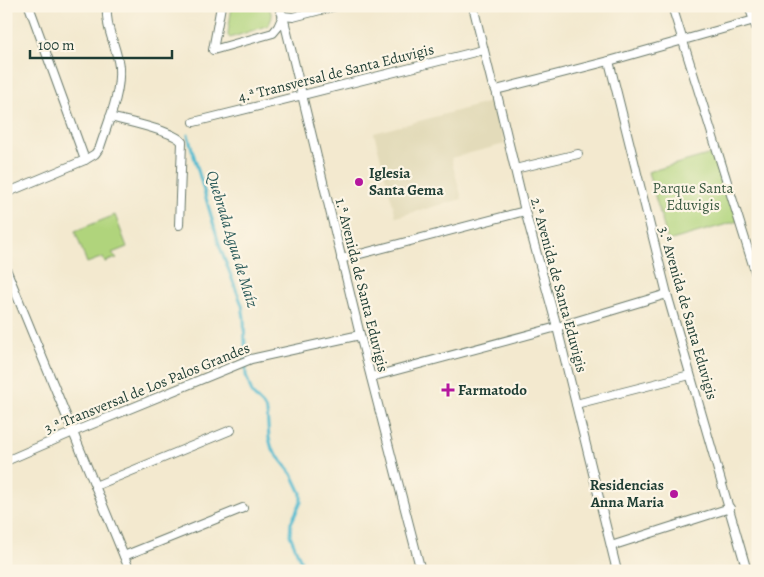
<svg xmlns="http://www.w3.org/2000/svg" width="764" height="577" font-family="Alegreya,serif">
  <rect width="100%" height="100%" fill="#fcf5e5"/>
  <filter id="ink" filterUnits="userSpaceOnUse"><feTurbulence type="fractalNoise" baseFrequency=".02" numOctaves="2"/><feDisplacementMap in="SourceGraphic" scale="10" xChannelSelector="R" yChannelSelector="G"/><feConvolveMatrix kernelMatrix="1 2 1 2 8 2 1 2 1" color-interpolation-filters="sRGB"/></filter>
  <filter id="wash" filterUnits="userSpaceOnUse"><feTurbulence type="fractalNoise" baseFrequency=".0096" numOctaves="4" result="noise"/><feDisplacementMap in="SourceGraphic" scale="20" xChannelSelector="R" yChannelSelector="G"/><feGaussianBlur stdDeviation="1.12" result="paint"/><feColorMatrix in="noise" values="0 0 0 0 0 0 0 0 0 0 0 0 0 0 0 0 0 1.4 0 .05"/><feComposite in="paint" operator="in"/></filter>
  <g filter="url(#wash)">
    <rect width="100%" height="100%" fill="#f3e9cf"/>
    <polygon fill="#e3dbba" points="494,101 505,144 451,158 462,199 396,217 374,133"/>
    <g fill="#b0d47c" stroke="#688858">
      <polygon points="232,6 269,6 272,17 269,25 230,38 228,36 228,33"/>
      <polygon points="718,152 738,221 668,241 648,172"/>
      <polygon points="115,215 127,247 112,253 117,258 105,262 103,257 87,263 75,231"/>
    </g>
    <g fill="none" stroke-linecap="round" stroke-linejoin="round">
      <polyline stroke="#53bbd0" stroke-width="3" points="188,135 220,247 242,305 244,318 246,375 251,390 252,394 263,405 267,412 269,438 272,449 292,474 301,493 301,502 291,523 290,535 305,571"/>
    </g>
  </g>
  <g filter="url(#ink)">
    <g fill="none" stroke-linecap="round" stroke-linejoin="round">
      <defs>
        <g id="street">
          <polyline points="29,6 85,160"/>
          <polyline points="221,6 213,50 273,33 278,27 283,16 293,17 336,6"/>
          <polyline points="278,6 283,16 360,335 421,571"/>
          <polyline points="473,6 492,83 496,90 525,211 557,327 617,571"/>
          <polyline points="672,6 758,281"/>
          <polyline points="749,6 758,33"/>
          <polyline points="609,61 667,294 747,571"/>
          <polyline points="496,90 609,61 758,19"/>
          <path d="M110,117C125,121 175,131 182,142L179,225"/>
          <polyline points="194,122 483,50"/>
          <polyline points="515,169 578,154"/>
          <path d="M6,193L85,160L95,154L100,147C108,122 121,94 119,67C117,46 105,29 107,6"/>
          <polyline points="341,259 525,211"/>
          <polyline points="6,269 130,571"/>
          <polyline points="371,377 557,327 667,294"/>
          <polyline points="576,404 690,375"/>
          <polyline points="6,461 73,432 251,359 360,335"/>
          <polyline points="95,486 231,430"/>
          <polyline points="611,546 730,508"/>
          <polyline points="124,556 243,508"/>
        </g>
      </defs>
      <use href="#street" stroke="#69796a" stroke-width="10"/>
      <use href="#street" stroke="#fff" stroke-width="8"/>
    </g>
  </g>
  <g fill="#b5179e" stroke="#fcf5e5" stroke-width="2">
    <circle cx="359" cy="182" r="5"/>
    <path d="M445.5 382.5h5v5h5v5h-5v5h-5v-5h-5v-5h5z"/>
    <circle cx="674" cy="494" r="5"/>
  </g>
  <g text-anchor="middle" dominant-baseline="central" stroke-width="4.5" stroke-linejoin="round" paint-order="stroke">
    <g font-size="15" fill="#1f3d34" stroke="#fcf5e5">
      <text transform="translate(336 73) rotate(-14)">4.ª Transversal de Santa Eduvigis</text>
      <text transform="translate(362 285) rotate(76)">1.ª Avenida de Santa Eduvigis</text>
      <text transform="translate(559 285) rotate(75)">2.ª Avenida de Santa Eduvigis</text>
      <text transform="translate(688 313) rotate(74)">3.ª Avenida de Santa Eduvigis</text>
      <text transform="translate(147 388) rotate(-22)">3.ª Transversal de Los Palos Grandes</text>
    </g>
    <g font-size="15" font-weight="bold" fill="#1f3d34" stroke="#fcf5e5" text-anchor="start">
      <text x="369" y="173">Iglesia<tspan x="369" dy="17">Santa Gema</tspan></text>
      <text x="458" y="390">Farmatodo</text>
      <text x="664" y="485" text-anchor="end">Residencias<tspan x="664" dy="17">Anna Maria</tspan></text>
    </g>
    <g font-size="15" fill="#3c5b42" stroke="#fcf5e5">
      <text x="693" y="188">Parque Santa<tspan x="693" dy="17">Eduvigis</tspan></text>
    </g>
    <g font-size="16" font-style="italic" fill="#2c5c5b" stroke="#fcf5e5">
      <text transform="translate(232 239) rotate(73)">Quebrada Agua de Maíz</text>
    </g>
  </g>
  <rect width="764" height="577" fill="none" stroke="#fcf5e5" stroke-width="25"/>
  <path d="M30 50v8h142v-8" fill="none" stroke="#1f3d34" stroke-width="2.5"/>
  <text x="38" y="50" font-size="15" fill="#1f3d34" stroke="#fcf5e5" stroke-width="4" paint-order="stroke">100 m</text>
</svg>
